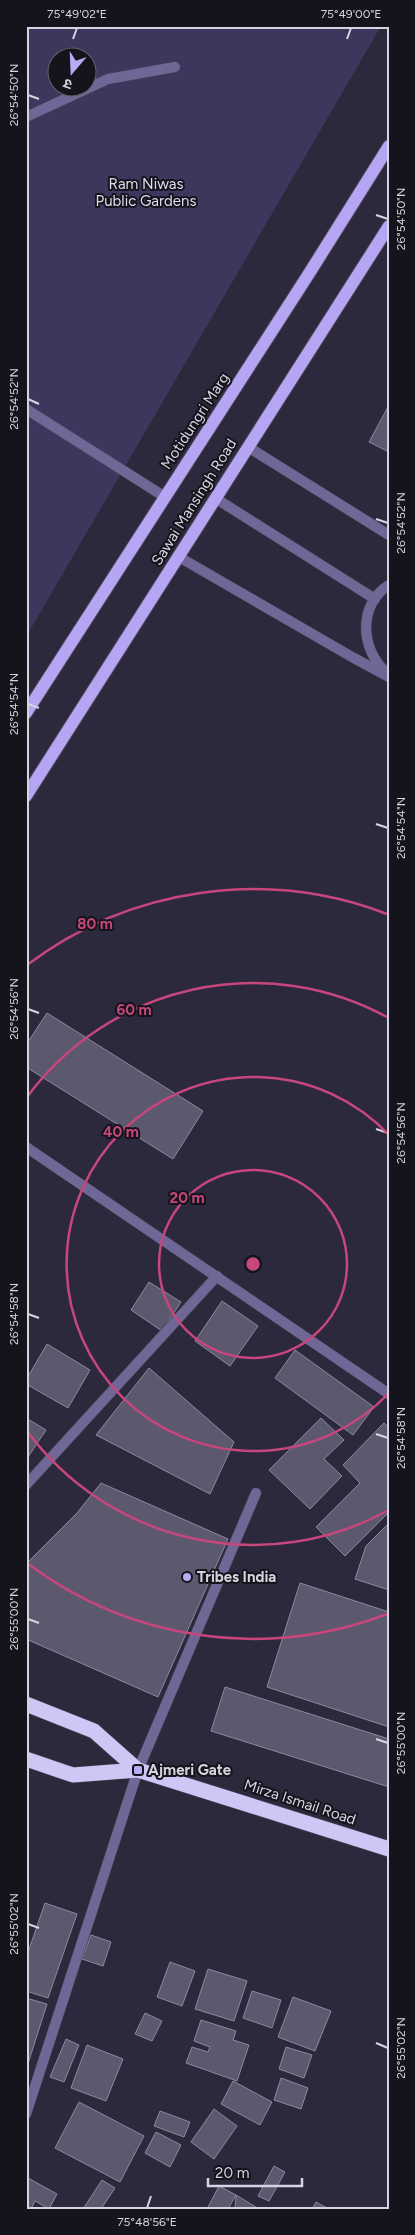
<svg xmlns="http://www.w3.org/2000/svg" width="415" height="2235" font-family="Figtree,'Noto Sans Devanagari',sans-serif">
  <rect width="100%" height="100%" fill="#2d293c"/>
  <path fill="#3f365d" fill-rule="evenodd" d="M26,26H381L26,637ZM58,58H88V88H58Z"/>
  <g fill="#5c586d" stroke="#8c889f">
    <polygon points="389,405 389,452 369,442"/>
    <polygon points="47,1013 203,1111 173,1159 26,1067 26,1045"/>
    <polygon points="149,1282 181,1302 162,1331 131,1310"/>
    <polygon points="222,1301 258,1326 230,1366 195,1341"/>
    <polygon points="47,1344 90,1370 68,1408 26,1384 26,1380"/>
    <polygon points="295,1350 374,1407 353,1435 275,1378"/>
    <polygon points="149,1368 234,1442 210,1494 96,1435"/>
    <polygon points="26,1418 46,1430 26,1460"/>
    <polygon points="321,1418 344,1440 324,1459 342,1476 310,1509 269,1470"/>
    <polygon points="384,1423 389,1428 389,1512 345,1556 316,1527 360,1483 343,1465"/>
    <polygon points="101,1483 228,1539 158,1697 26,1639 26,1564 77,1513"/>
    <polygon points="389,1523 389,1590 355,1579 366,1546"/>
    <polygon points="300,1583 389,1612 389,1727 267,1687"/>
    <polygon points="225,1687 389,1739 389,1787 211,1731"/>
    <polygon points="45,1903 77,1914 48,1998 26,1991 26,1958"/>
    <polygon points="91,1935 111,1942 103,1966 82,1959"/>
    <polygon points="170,1962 195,1971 182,2006 157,1997"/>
    <polygon points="208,1969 247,1981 234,2021 195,2009"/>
    <polygon points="252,1991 281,2000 272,2028 243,2018"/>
    <polygon points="293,1997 331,2011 315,2051 278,2037"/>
    <polygon points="26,1998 47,2004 26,2070"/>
    <polygon points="145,2013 162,2021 152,2041 135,2034"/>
    <polygon points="201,2020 236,2031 233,2040 249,2045 237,2081 186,2063 192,2047 208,2052 210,2047 194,2041"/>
    <polygon points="66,2039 79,2045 64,2082 50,2077"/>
    <polygon points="87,2045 123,2059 106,2101 71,2088"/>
    <polygon points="286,2047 312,2055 304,2078 279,2069"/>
    <polygon points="281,2078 308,2088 301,2109 274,2100"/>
    <polygon points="233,2081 272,2102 260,2125 221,2104"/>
    <polygon points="79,2102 144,2136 120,2182 55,2148"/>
    <polygon points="214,2109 237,2126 214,2159 191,2142"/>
    <polygon points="160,2111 190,2122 184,2137 154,2126"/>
    <polygon points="156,2132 181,2145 170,2167 145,2153"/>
    <polygon points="274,2166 285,2172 269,2201 258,2196"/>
    <polygon points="28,2178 57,2194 49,2209 35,2201 31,2209 26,2209 26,2182"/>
    <polygon points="102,2180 115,2188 101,2209 83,2209"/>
    <polygon points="219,2186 236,2195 228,2209 207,2209"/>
    <polygon points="236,2195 259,2209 235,2209"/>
    <polygon points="316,2202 329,2209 312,2209"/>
  </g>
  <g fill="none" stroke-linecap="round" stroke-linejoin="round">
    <defs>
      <g id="lane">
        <polyline points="26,117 108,79 175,67"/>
        <polyline points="26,409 165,497"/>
        <polyline points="248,447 389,535"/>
        <polyline points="215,498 375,599"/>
        <polyline points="179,557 352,657 389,677"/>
        <path d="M386,672C360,649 358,604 389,585"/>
      </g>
      <g id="street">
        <polyline points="26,1147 389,1394"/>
        <polyline points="26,1485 217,1276"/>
        <polyline points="26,2114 138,1770 256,1493"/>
      </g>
      <g id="primary">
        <polyline points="26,713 310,272 389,146"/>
        <polyline points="26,796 389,226"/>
      </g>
      <g id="highway">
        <polyline points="26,1704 94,1731 138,1770"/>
        <polyline points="26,1759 73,1775 138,1770 389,1849"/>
      </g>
    </defs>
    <use href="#lane" stroke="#484456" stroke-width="11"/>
    <use href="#street" stroke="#484456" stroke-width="11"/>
    <use href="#primary" stroke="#484456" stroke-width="14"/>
    <use href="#highway" stroke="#484456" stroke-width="16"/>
    <use href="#lane" stroke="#716796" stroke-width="10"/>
    <use href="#street" stroke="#716796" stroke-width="10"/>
    <use href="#primary" stroke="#b5a5f2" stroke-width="12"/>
    <use href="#highway" stroke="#cec6f4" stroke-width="15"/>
  </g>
  <path fill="none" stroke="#d6d4e1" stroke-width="2" d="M73,39L77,28M347,39L351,28M28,95L39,99M376,215L388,219M28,399L39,404M376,519L388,523M28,704L39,708M376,824L388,828M28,1009L39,1013M376,1129L388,1133M28,1314L39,1318M376,1434L388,1438M28,1619L39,1623M376,1739L388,1743M28,1924L39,1928M376,2043L388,2048M147,2208L151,2196"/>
  <g fill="none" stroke="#c7477c" stroke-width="2.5">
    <circle cx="253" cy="1264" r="94"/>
    <path d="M389 1393A187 187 0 1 1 389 1135"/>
    <path d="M387 1511A281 281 0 0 1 27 1431M27 1097A281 281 0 0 1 387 1017"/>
    <path d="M387 1614A375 375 0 0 1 27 1563M27 965A375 375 0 0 1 387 914"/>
  </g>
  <g fill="#baaaf6" stroke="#15131c" stroke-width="2">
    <circle cx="187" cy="1577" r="5"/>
    <rect x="133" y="1765" width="10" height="10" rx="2.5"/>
  </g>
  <g text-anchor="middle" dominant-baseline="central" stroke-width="4" stroke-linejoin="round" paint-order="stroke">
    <g font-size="15" fill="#dfdcef" stroke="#15131c">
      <text x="146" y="184">Ram Niwas<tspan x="146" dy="17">Public Gardens</tspan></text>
    </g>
    <g font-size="15" fill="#d6d4e1" stroke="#15131c">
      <text transform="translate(195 421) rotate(-57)">Motidungri Marg</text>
      <text transform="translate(194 502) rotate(-58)">Sawai Mansingh Road</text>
      <text transform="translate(300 1802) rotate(18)">Mirza Ismail Road</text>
    </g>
    <g font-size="15" font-weight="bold" fill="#d6d4e1" stroke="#15131c" text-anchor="start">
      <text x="197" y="1577">Tribes India</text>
      <text x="148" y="1770">Ajmeri Gate</text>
    </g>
  </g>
  <circle cx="253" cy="1264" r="8" fill="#c7477c" stroke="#15131c" stroke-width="2.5"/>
  <g font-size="15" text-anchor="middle" font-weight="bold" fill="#c7477c" stroke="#15131c" stroke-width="4" stroke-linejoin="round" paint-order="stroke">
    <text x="95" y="929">80 m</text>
    <text x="134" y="1015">60 m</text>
    <text x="121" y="1137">40 m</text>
    <text x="187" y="1203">20 m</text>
  </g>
  <rect width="415" height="2235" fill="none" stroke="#15131c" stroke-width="55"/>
  <g transform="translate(72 72) rotate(199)"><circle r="24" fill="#15131c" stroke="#62606b"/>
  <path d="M0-4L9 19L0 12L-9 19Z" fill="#baaaf6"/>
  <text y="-8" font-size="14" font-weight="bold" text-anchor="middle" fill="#d6d4e1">उ</text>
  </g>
  <path d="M208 2178v8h94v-8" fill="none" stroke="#d6d4e1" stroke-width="2.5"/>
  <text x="215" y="2178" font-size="15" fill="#d6d4e1" stroke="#15131c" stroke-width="4" paint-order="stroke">20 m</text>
  <rect x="28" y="28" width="360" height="2180" fill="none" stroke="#d6d4e1" stroke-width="2"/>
  <g font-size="12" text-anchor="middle" fill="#d6d4e1">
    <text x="77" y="18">75°49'02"E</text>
    <text x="351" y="18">75°49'00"E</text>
    <text transform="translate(14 95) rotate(-90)" y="4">26°54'50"N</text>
    <text transform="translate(401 219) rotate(-90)" y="4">26°54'50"N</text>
    <text transform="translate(14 399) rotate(-90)" y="4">26°54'52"N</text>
    <text transform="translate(401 523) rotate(-90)" y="4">26°54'52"N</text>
    <text transform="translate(14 704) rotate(-90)" y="4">26°54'54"N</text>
    <text transform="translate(401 828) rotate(-90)" y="4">26°54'54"N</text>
    <text transform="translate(14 1009) rotate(-90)" y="4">26°54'56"N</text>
    <text transform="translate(401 1133) rotate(-90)" y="4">26°54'56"N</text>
    <text transform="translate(14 1314) rotate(-90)" y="4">26°54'58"N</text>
    <text transform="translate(401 1438) rotate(-90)" y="4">26°54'58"N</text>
    <text transform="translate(14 1619) rotate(-90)" y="4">26°55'00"N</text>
    <text transform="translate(401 1743) rotate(-90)" y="4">26°55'00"N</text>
    <text transform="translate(14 1924) rotate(-90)" y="4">26°55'02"N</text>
    <text transform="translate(401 2048) rotate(-90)" y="4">26°55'02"N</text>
    <text x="147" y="2226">75°48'56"E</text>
  </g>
</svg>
